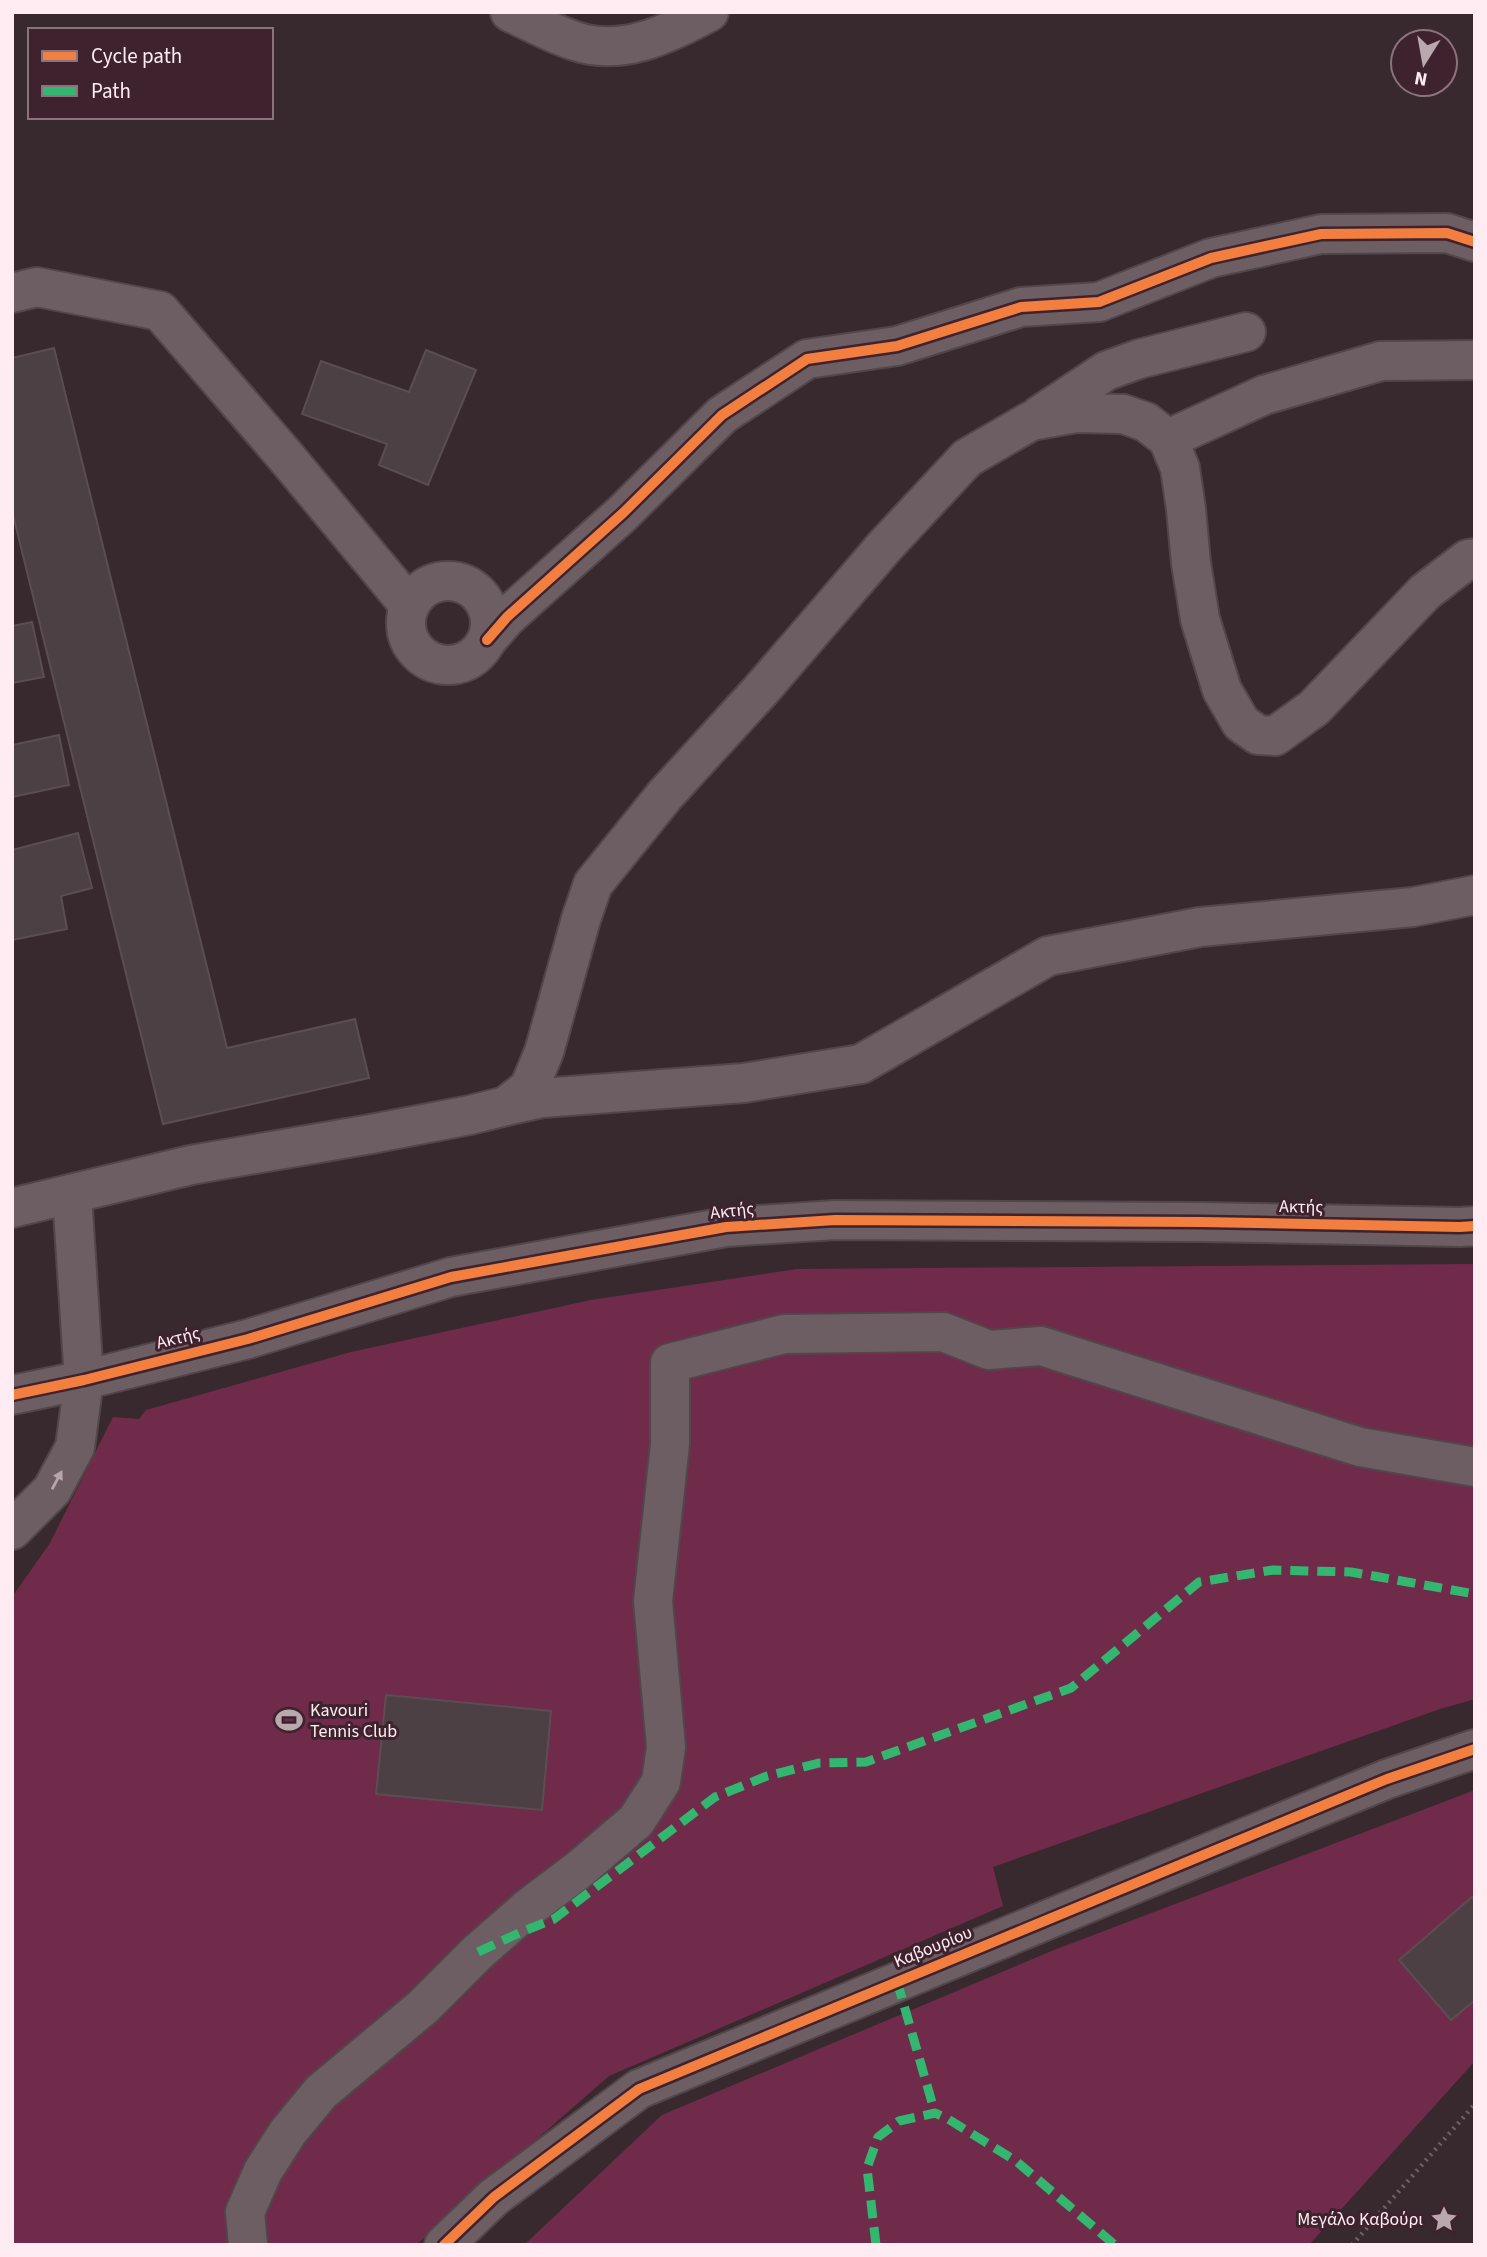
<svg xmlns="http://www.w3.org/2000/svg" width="1487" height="2257" font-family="'Source Sans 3',sans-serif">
  <rect width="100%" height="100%" fill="#38292f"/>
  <g fill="#702b4b">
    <polygon points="1475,1264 1475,1699 1440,1709 993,1867 1003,1906 609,2076 416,2245 12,2245 12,1597 50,1543 113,1417 139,1419 146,1410 351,1352 591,1300 797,1269"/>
    <polygon points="1475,1790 1475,2061 1309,2245 524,2245 662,2115 1054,1950"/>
  </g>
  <g fill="#4d4045" stroke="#5b4d52" stroke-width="2">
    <polygon points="54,348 227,1048 355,1019 369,1078 163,1124 12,511 12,358"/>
    <polygon points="426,350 476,370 428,485 379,465 387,444 302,414 321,361 409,392"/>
    <polygon points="32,622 44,677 12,683 12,626"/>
    <polygon points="59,735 69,785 12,797 12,745"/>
    <polygon points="78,833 92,888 61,896 67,929 12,940 12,850"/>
    <polygon points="386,1695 551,1711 542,1810 376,1794"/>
    <polygon points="1472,1897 1475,1901 1475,2000 1451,2020 1399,1960"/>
  </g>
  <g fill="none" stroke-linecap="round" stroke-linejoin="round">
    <defs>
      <g id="minor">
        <path d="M510,12C531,22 553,34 575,41C622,57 668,34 709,12"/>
        <polyline points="12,293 37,287 160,311 286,457 409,605"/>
        <polyline points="1040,415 1106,371 1139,359 1246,332"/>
        <polyline points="1168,439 1264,395 1381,361 1475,360"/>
        <circle cx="448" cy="623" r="42"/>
        <polyline points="487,640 507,617 623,513 722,415 807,359 897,346 1021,307 1099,302 1211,258 1321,234 1447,233 1475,242"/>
        <polyline points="506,1106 542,1098 744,1083 861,1064 1048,956 1200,927 1413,907 1475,895"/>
        <polyline points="12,1208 191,1165 371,1134 470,1115 506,1106 529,1088 544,1052 581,919 593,884 665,795 761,690 885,546 967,458 1031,421 1076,413 1123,414 1146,422 1168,439 1180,468 1186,509 1191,563 1200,619 1222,690 1241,723 1258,735 1275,736 1314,708 1425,592 1468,559 1475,558"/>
        <polyline points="12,1395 84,1380 248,1339 451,1277 726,1227 835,1220 1201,1222 1460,1227 1475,1226"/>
        <polyline points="12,1530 52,1490 75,1447 84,1380 72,1195"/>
        <polyline points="248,2245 245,2212 263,2171 288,2132 321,2092 423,2007 478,1952 527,1909 581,1868 636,1821 661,1782 666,1747 653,1601 670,1444 670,1363 784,1334 943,1332 989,1350 1041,1346 1360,1447 1475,1467"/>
        <polyline points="444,2245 494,2197 639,2089 1387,1779 1475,1749"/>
      </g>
    </defs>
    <use href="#minor" stroke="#52464b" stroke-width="42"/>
    <polyline stroke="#6f6367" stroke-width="4.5" stroke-dasharray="2 5" stroke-linecap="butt" points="1352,2245 1475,2104"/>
    <use href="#minor" stroke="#6c5e63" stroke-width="38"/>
    <g stroke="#33b770" stroke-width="9" stroke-dasharray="18 9" stroke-linecap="butt">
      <polyline points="478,1952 519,1933 554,1919 715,1797 767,1776 819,1763 866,1762 1071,1688 1199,1582 1273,1570 1351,1572 1475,1594"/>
      <polyline points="897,1981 935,2113"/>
      <polyline points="876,2245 867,2168 878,2137 899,2121 935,2113 948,2119 1016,2161 1115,2245"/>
    </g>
    <defs>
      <g id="cycleway">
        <polyline points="487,640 507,617 623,513 722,415 807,359 897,346 1021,307 1099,302 1211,258 1321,234 1447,233 1475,242"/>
        <polyline points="12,1395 84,1380 248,1339 451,1277 726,1227 835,1220 1201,1222 1460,1227 1475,1226"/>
        <polyline points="444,2245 494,2197 639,2089 1387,1779 1475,1749"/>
      </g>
    </defs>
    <use href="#cycleway" stroke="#3e232e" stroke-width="15"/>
    <use href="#cycleway" stroke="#f27e40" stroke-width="10"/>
  </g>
  <defs><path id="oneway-solid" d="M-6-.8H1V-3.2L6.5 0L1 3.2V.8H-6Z" transform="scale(1.75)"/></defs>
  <use fill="#b6a5aa" href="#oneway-solid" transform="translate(57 1480) rotate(-62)"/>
  <defs>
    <symbol id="stadium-bare" viewBox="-9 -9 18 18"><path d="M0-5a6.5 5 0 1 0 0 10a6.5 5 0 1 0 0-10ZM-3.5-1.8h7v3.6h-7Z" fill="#b9a8ae" stroke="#3e232e" stroke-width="2.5" paint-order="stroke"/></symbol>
    <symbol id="sight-bare" viewBox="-9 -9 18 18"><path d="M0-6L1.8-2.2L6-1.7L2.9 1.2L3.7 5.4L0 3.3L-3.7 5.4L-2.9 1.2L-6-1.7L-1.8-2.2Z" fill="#b9a8ae" stroke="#3e232e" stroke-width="2.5" paint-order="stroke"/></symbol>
  </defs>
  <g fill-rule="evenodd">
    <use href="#stadium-bare" x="270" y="1701" width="38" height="38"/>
    <use href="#sight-bare" x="1425" y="2200" width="38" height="38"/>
  </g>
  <g text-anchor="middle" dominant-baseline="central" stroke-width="6" stroke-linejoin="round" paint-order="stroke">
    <g font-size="18" fill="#ffecf2" stroke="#3e232e">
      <text transform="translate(1301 1207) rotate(1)">Ακτής</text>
      <text transform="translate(732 1211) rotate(-6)">Ακτής</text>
      <text transform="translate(178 1338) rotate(-14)">Ακτής</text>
      <text transform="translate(933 1947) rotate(-22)">Καβουρίου</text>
    </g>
    <g font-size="18" fill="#ffecf2" stroke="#3e232e" text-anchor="start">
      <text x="310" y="1710">Kavouri<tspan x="310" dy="21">Tennis Club</tspan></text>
      <text x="1423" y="2219" text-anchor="end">Μεγάλο Καβούρι</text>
    </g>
  </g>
  <rect width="1487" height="2257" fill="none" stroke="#ffecf2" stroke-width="28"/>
  <rect x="28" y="28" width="245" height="91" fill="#3e232e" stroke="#8b737c" stroke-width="2"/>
  <rect x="42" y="51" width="35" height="10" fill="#f27e40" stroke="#8b737c" stroke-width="2"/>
  <text x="91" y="63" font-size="21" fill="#ffecf2">Cycle path</text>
  <rect x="42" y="86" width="35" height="10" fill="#33b770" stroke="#8b737c" stroke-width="2"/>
  <text x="91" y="98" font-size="21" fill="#ffecf2">Path</text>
  <g transform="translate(1424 63) rotate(191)"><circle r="33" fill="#3e232e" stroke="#8b737c" stroke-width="2"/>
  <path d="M0-5L12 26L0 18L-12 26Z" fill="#b9a8ae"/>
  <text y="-10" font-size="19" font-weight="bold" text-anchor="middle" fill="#ffecf2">N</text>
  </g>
</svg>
